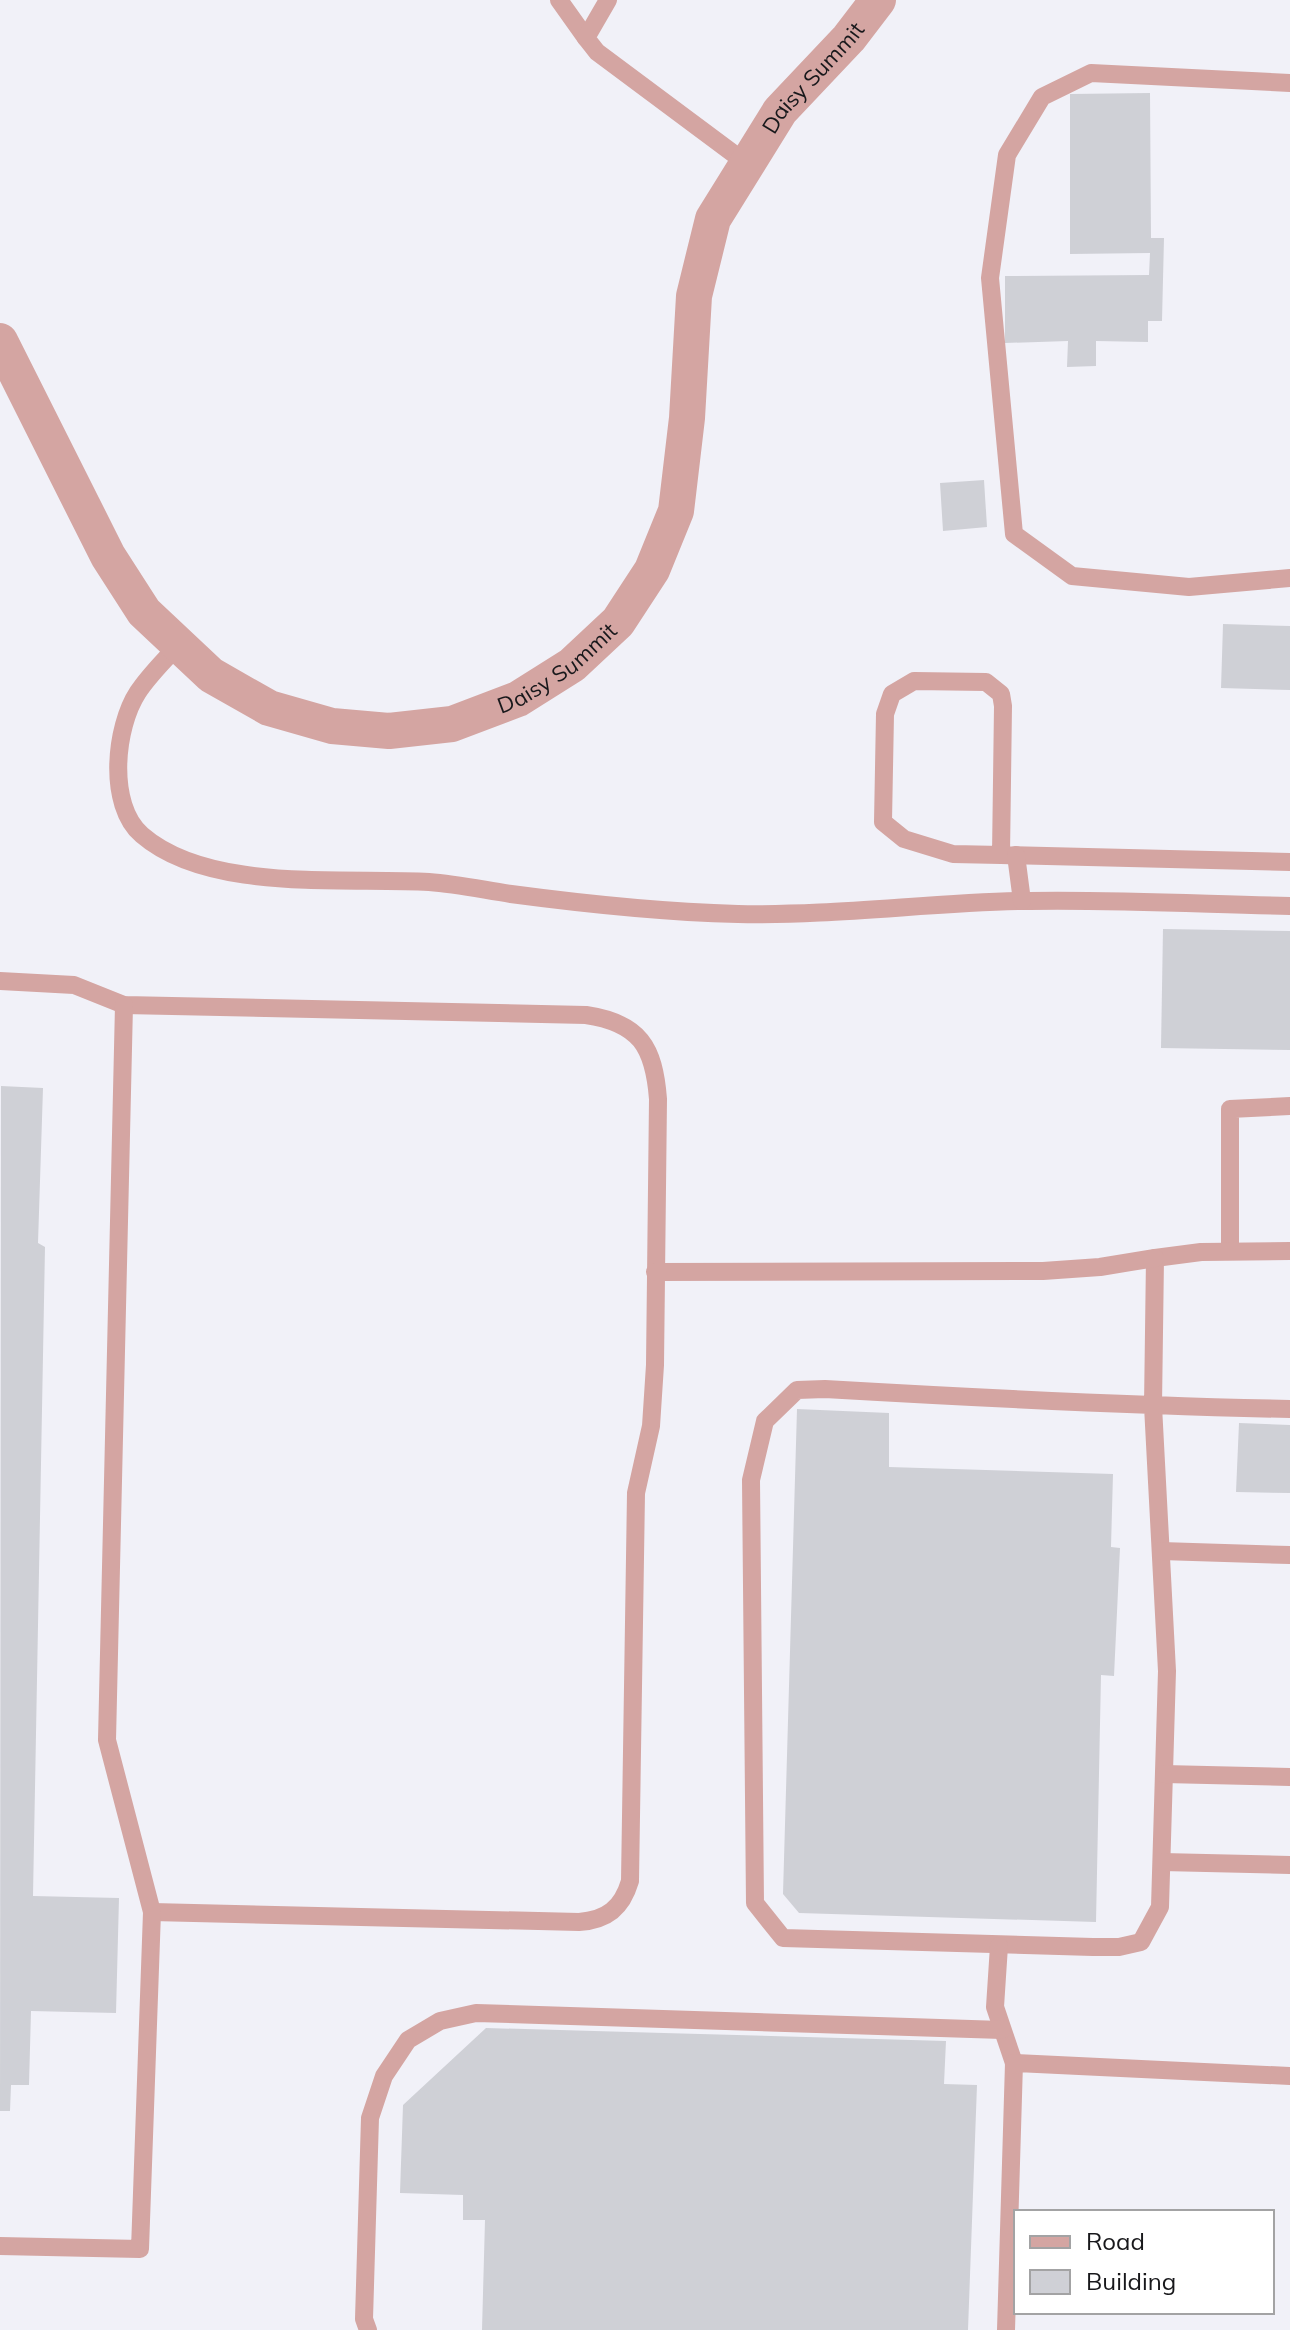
<svg xmlns="http://www.w3.org/2000/svg" width="1290" height="2330" font-family="Mulish,sans-serif">
  <rect width="100%" height="100%" fill="#f1f1f8"/>
  <g fill="#cfd0d6">
    <polygon points="1150,93 1151,238 1164,238 1162,321 1148,321 1148,342 1096,341 1096,366 1067,367 1068,341 1005,343 1005,276 1149,275 1150,253 1070,254 1070,94"/>
    <polygon points="984,480 987,527 943,531 940,483"/>
    <polygon points="1223,624 1290,626 1290,690 1221,688"/>
    <polygon points="1163,929 1290,931 1290,1050 1161,1048"/>
    <polygon points="1,1086 43,1088 38,1243 45,1247 33,1896 119,1898 116,2013 31,2011 29,2085 11,2085 10,2111 0,2111"/>
    <polygon points="797,1409 889,1413 889,1467 1113,1474 1111,1547 1120,1548 1114,1676 1101,1675 1096,1922 799,1913 783,1894"/>
    <polygon points="1239,1423 1290,1425 1290,1493 1236,1492"/>
    <polygon points="486,2028 946,2041 944,2084 977,2085 968,2330 482,2330 485,2220 463,2220 463,2195 400,2193 403,2105"/>
  </g>
  <g fill="none" stroke-linecap="round" stroke-linejoin="round">
    <g stroke="#d4a5a2" stroke-width="18">
      <polyline points="559,0 586,38"/>
      <polyline points="608,0 586,38 597,52 746,163"/>
      <polyline points="1290,83 1091,73 1042,97 1007,155 990,278 1014,534 1072,576 1189,587 1290,578"/>
      <path d="M178,645C165,660 149,675 138,692C115,727 107,805 142,835C209,893 345,877 429,882C457,884 484,890 511,894C586,904 662,912 738,914C832,916 927,903 1021,901C1110,899 1200,904 1290,906"/>
      <polyline points="1001,855 1003,706 1001,694 986,682 914,681 892,694 885,714 883,822 904,839 953,854 1001,855 1290,862"/>
      <polyline points="1016,855 1022,901"/>
      <path d="M0,981L74,985L124,1005L586,1015C640,1023 654,1047 658,1099L655,1365L651,1426L636,1493L630,1881C622,1908 607,1920 579,1922L152,1912"/>
      <polyline points="1230,1251 1230,1109 1290,1106"/>
      <path d="M1290,1251L1201,1252L1155,1258L1153,1406L1167,1671L1160,1907L1141,1942L1119,1947H1093L783,1938L755,1903L751,1480L765,1421L797,1390L825,1389C980,1398 1135,1406 1290,1409"/>
      <polyline points="655,1272 1043,1271 1100,1267 1155,1258"/>
      <polyline points="1161,1551 1290,1555"/>
      <polyline points="1164,1774 1290,1777"/>
      <polyline points="1162,1862 1290,1865"/>
      <polyline points="999,1946 995,2007 1014,2063"/>
      <polyline points="0,2246 140,2249 152,1912 107,1740 124,1005"/>
      <polyline points="368,2330 364,2319 370,2118 384,2076 408,2040 440,2021 476,2013 1002,2030"/>
      <polyline points="1006,2330 1014,2063 1290,2076"/>
    </g>
    <path stroke="#d4a5a2" stroke-width="36" id="s1" d="M0,341L108,556L144,612L211,675L269,708L332,726L389,731L452,724L518,699L572,665L618,622L652,570L676,511L687,418L694,296L713,219L780,111L849,38L878,0"/>
  </g>
  <g text-anchor="middle" dominant-baseline="central" stroke-width="6" stroke-linejoin="round" paint-order="stroke">
    <g font-size="22" fill="#18181b" stroke="#fff">
      <text stroke="none"><textPath href="#s1" startOffset="1444">Daisy Summit</textPath></text>
      <text stroke="none"><textPath href="#s1" startOffset="772">Daisy Summit</textPath></text>
    </g>
  </g>
  <rect x="1014" y="2210" width="260" height="104" fill="#ffffff" stroke="#a3a3a4" stroke-width="2"/>
  <rect x="1030" y="2236" width="40" height="12" fill="#d4a5a2" stroke="#a3a3a4" stroke-width="2"/>
  <text x="1086" y="2250" font-size="24" fill="#18181b">Road</text>
  <rect x="1030" y="2270" width="40" height="24" fill="#cfd0d6" stroke="#a3a3a4" stroke-width="2"/>
  <text x="1086" y="2290" font-size="24" fill="#18181b">Building</text>
</svg>
